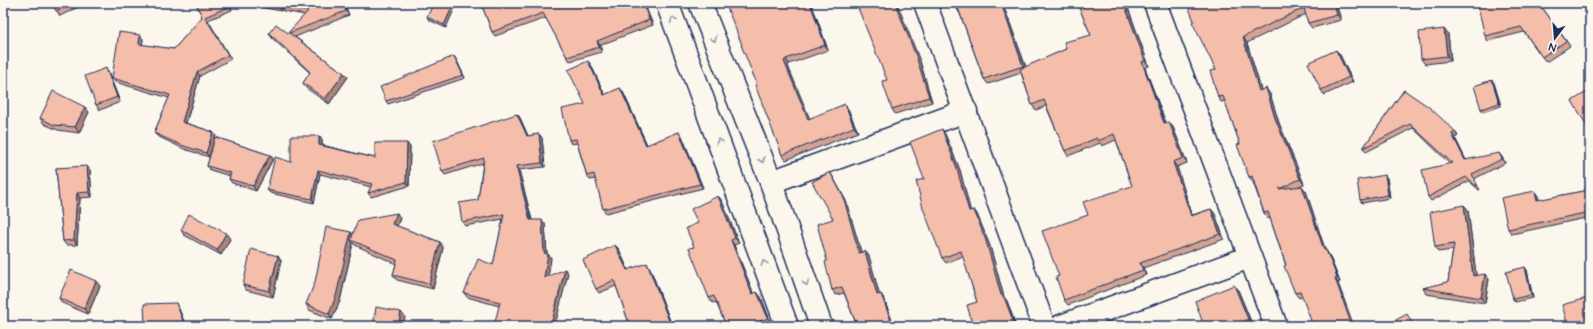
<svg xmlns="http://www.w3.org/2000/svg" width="1593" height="329" font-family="'Architects Daughter',sans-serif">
  <rect width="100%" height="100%" fill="#fbf7ec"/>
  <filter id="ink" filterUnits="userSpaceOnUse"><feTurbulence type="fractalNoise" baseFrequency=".025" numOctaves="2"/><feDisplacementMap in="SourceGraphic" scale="8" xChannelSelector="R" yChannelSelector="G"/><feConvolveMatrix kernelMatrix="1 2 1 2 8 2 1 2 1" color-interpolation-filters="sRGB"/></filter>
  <g filter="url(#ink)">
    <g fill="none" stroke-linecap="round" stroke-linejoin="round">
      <defs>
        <g id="minor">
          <polyline points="667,3 787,326"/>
          <polyline points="700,3 771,182 821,326"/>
          <polyline points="925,3 1044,326"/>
          <polyline points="1155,3 1276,326"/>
          <polyline points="771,182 966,111"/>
          <polyline points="1061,326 1250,257"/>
        </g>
      </defs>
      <use href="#minor" stroke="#1b2f5e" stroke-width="25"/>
      <use href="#minor" stroke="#fbf7ec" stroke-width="22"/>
    </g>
    <g fill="#d3a392" stroke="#1b2f5e">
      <polygon points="52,3 83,3 84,4 60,16"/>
      <polygon points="196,3 229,3 232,10 208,20 231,59 200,76 186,123 213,132 216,135 215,137 270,155 273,159 256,191 232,183 229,179 230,176 210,170 207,166 213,145 209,157 184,149 157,136 154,133 169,98 115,82 112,78 143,39 142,45 174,49 202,17"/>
      <polygon points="257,3 282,6 288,3 344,3 349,15 295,37 344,73 348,77 329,104 306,88 303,83 310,73 272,38 269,33 288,33 305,15 283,11 282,9 281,11 260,7"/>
      <polygon points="434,3 446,28 429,20 427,17"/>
      <polygon points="481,3 644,3 653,25 600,45 602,52 570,61 567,57 546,18 495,36 492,32"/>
      <polygon points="955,3 1002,3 1007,15 1026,67 1066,49 1091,35 1077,3 1131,3 1127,5 1149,66 1145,68 1166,123 1173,127 1187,163 1177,167 1192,215 1211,209 1215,214 1224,239 1143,268 1146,275 1068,305 1064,300 1059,276 1088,215 1132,186 1116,140 1102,146 1100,143 1068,156 1065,151 1046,106 1036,110 1032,105 1021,73 988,84 984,79 960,14 957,9"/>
      <polygon points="1336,3 1341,20 1312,28 1308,23 1306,14 1247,43 1261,90 1270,94 1279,123 1304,184 1299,186 1306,191 1325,250 1329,255 1340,282 1299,298 1295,293 1270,218 1267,219 1264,213 1253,182 1249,177 1240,144 1225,101 1221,102 1218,97 1216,70 1194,21"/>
      <polygon points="1539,3 1570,46 1546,62 1524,32 1488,41 1485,36"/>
      <polygon points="1571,3 1590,3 1590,10"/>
      <polygon points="728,4 815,13 828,50 789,64 788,66 809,119 848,109 858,132 786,160 782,155"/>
      <polygon points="1448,34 1451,61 1425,64 1421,59"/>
      <polygon points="1336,50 1340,55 1353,82 1324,95 1321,90"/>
      <polygon points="456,59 465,78 388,104 386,101"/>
      <polygon points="588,61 591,65 605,95 620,88 623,92 647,145 679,132 682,136 703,188 606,213 603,209 596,179 590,180 587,176 577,143 571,144 569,140 585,104"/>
      <polygon points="920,61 932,102 895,114 892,109"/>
      <polygon points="106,68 109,74 120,102 100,110 96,105"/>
      <polygon points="1492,80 1494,83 1501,106 1483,112 1481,109"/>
      <polygon points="1404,90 1458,136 1455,138 1466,160 1502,157 1505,163 1474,179 1480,190 1479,190 1469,181 1431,201 1428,197 1450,164 1413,128 1366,152 1363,148"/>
      <polygon points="89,112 79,133 58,130 44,124 40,118"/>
      <polygon points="517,114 520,118 528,136 539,134 542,138 545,167 519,170 532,220 545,224 547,254 548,254 551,258 548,277 568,273 499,306 467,297 464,293 493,265 503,219 465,226 462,222 478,200 483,163 445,175 442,171"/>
      <polygon points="945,134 960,170 970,211 974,210 977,214 990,246 1004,297 1007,301 1016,326 973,326 977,302 963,256 946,263 942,258 924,179"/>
      <polygon points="319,136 322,140 322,145 375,158 410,147 409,186 371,197 368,193 371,187 320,174 314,203 270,193 267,190 291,162"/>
      <polygon points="56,168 90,170 92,197 80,198 77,245 66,245 63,241"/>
      <polygon points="830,172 833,177 846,201 861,252 865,251 869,256 879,295 881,294 884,299 894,326 857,326 844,293 836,295 832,290 827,261 833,219"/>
      <polygon points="1387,178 1390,198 1362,203 1360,200"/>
      <polygon points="1590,186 1590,217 1512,234 1508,229 1538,196 1539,200 1583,191"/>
      <polygon points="718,196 722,201 739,243 734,245 753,293 761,297 771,323 764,326 726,326 716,302 713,303 709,298 694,247 698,223"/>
      <polygon points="1464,205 1468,210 1476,276 1489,279 1485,303 1426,294 1423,288 1448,282 1453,250 1438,252 1435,247"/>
      <polygon points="400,218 397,226 440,242 443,248 433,289 397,280 393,275 396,264 355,245 353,243 340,301 332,319 309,310 306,304 351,232 353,236"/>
      <polygon points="181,230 230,239 221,255 184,235"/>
      <polygon points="619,249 628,270 650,268 672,326 630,326 616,286 599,293 596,289"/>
      <polygon points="278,256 281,261 273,297 246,290 243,285"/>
      <polygon points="1527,270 1533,298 1515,302 1513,299"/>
      <polygon points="1234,285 1238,290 1252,324 1247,326 1204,326"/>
      <polygon points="100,286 88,314 62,303 59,298"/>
    </g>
    <g fill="#ac8577" stroke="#1b2f5e">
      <polygon points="279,3 283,3 282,7 280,6 282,9 281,11 278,6"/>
      <polygon points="343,3 344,3 349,15 346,11"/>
      <polygon points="454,3 457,3 446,28 444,25"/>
      <polygon points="643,3 644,3 653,25 649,20"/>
      <polygon points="810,3 811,3 815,13 828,50 825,45"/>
      <polygon points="895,3 897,3 920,61 932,102 929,97"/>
      <polygon points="1001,3 1002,3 1007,15 1027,71 1023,66"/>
      <polygon points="1124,3 1125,3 1127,5 1149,66 1145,61"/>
      <polygon points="1334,3 1336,3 1341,20 1337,15"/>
      <polygon points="1444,29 1448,34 1451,61 1447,56"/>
      <polygon points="140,35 143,39 142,48 139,44"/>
      <polygon points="1243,37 1247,43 1263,96 1259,91"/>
      <polygon points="597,41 600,45 602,52 599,47"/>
      <polygon points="1336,50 1340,55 1353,82 1349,77"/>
      <polygon points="454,56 456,59 465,78 463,75"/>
      <polygon points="786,59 789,64 788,66 812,124 808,119 784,61"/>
      <polygon points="588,61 591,65 607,100 604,95"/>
      <polygon points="1142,62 1145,68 1168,129 1164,123"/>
      <polygon points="106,68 109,74 120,102 117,97"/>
      <polygon points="197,72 200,76 185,126 182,122"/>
      <polygon points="344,73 348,77 329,104 325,99"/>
      <polygon points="1492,80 1494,83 1501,106 1499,103"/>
      <polygon points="620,88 623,92 649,149 646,145"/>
      <polygon points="1266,88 1270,94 1279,123 1304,184 1300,179 1275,118"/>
      <polygon points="845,104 848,109 858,132 854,127"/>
      <polygon points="85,107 89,112 79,133 75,127"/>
      <polygon points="517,114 520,118 530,140 527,136"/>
      <polygon points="1169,122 1173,127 1187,163 1183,158"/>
      <polygon points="942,129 945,134 960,170 972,216 969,211"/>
      <polygon points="1455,131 1458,136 1455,138 1468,165 1465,160 1452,134"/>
      <polygon points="213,132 216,135 209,157 206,153"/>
      <polygon points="679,132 682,136 703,188 700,184"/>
      <polygon points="539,134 542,138 545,167 542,163"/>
      <polygon points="319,136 322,140 322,148 319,145"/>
      <polygon points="407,143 410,147 409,186 406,182"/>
      <polygon points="1499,153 1502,157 1505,163 1502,159"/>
      <polygon points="270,155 273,159 256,191 253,186"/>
      <polygon points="1173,162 1177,167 1194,221 1191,216"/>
      <polygon points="87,166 90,170 92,197 89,192"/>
      <polygon points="516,166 519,170 533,225 530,220"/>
      <polygon points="318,170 320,174 314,203 312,199"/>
      <polygon points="830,172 833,177 846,201 863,258 859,253"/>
      <polygon points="1385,175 1387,178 1390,198 1388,195"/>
      <polygon points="1302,186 1306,191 1327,255 1324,250"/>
      <polygon points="1535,191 1538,196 1540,205 1537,200"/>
      <polygon points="77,193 80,198 77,245 74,240"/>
      <polygon points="718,196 722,201 739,243 735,238"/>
      <polygon points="1464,205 1468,210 1477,282 1473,276"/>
      <polygon points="1211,209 1215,214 1224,239 1220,234"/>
      <polygon points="974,210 977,214 990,246 1004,297 1007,301 1016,326 1015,326 1001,295"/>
      <polygon points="397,213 400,218 396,229 392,224"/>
      <polygon points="542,220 545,224 547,257 544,253"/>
      <polygon points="351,232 354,238 351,240 353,243 340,301 332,319 329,314"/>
      <polygon points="226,233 230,239 221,255 217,250"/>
      <polygon points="731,240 734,245 756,299 752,294"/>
      <polygon points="440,242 443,248 433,289 429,284"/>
      <polygon points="615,245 619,249 630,275 627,270"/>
      <polygon points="1326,250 1329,255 1340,282 1337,277"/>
      <polygon points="865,251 869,256 881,300 877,295"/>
      <polygon points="548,254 551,258 547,283 544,278"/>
      <polygon points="278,256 281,261 273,297 269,291"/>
      <polygon points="647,263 650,268 672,326 671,326"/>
      <polygon points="1140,263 1143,268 1146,275 1143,270"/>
      <polygon points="1525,267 1527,270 1533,298 1531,295"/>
      <polygon points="565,269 568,273 555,326 551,326"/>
      <polygon points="1485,274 1489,279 1485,303 1481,298"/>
      <polygon points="1335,278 1338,283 1354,326 1352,326"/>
      <polygon points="96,281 100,286 88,314 84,309"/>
      <polygon points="1234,285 1238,290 1252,324 1248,319"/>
      <polygon points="757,292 761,297 771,323 768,318"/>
      <polygon points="881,294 884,299 894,326 893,326"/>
      <polygon points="176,303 178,306 186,326 185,326"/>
      <polygon points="401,312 405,317 403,326 398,326"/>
    </g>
    <g fill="#f5beaa" stroke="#1b2f5e">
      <polygon points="52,3 72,3 56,11"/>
      <polygon points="196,3 228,3 230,6 205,17 228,55 197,72 182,122 213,132 206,153 181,145 154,133 170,95 112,78 119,32 140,35 139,44 174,49 202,17"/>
      <polygon points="258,3 279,3 278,6"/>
      <polygon points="288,3 343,3 346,11 289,33 344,73 325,99 303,83 310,72 269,33 276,24 288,33 308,11 280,6"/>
      <polygon points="434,3 454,3 444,25 427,17"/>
      <polygon points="481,3 643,3 649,20 597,41 599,47 567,57 543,13 492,32"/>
      <polygon points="727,3 810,3 825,45 786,59 784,61 808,119 845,104 854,127 782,155 755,85 757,84 741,45 742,45 726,5 728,4"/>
      <polygon points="856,3 895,3 916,56 929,97 892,109 882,81 887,80"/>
      <polygon points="955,3 1001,3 1023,66 984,79 958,8 957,9"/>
      <polygon points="1077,3 1124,3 1145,61 1142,62 1164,123 1169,122 1183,158 1173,162 1191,216 1211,209 1220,234 1140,263 1143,270 1064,300 1056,277 1059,276 1042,231 1088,215 1083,202 1132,186 1114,134 1098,141 1097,138 1065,151 1044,100 1032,105 1020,69 1066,49 1064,42 1091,35"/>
      <polygon points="1187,3 1334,3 1337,15 1308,23 1304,8 1243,37 1259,91 1266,88 1275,118 1300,179 1279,189 1302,186 1324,250 1326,250 1337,277 1335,278 1352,326 1313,326 1300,291 1295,293 1284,266 1286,265 1268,212 1264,213 1252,176 1249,177 1237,145 1240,144 1223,96 1218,97 1210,71 1216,70 1192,22 1194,21"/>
      <polygon points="1477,3 1539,3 1566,41 1542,57 1521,27 1485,36"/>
      <polygon points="1577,3 1590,3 1590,7"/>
      <polygon points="1444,29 1447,56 1421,59 1419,32"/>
      <polygon points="1336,50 1349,77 1321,90 1308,63"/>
      <polygon points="454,56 463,75 386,101 380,87"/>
      <polygon points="588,61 604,95 620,88 646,145 679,132 700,184 603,209 594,174 587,176 576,139 569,140 562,109 585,104 568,70"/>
      <polygon points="106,68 117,97 96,105 85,76"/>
      <polygon points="1492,80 1499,103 1481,109 1474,86"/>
      <polygon points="1404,90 1429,107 1455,131 1452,134 1465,160 1499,153 1502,159 1472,174 1477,185 1476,186 1466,177 1428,197 1422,170 1452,163 1410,124 1363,148"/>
      <polygon points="1590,90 1590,129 1589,129 1572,101"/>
      <polygon points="53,91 85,107 75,127 54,125 40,118"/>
      <polygon points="517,114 527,136 539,134 542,163 516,166 530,220 542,220 544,253 548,254 544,278 565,269 551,326 494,326 500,302 464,293 478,259 493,265 504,214 462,222 459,203 478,200 484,158 442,171 433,141"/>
      <polygon points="942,129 956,166 969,211 974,210 986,241 1001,295 1004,297 1015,326 986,326 985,324 978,326 973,326 967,305 977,302 961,251 942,258 923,208 916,181 924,179 910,142"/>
      <polygon points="291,136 319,136 319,145 375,158 375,143 407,143 406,182 368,193 372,184 318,170 312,199 267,190 275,157 291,162"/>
      <polygon points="215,137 270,155 253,186 229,179 231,173 207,166"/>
      <polygon points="87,166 89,192 77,193 74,240 63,241 56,168"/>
      <polygon points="830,172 843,196 859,253 865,251 877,295 881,294 893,326 857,326 842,287 832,290 825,262 827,261 817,224 833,219 812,182"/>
      <polygon points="1385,175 1388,195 1360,200 1357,180"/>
      <polygon points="1590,186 1590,212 1508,229 1501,198 1535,191 1537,200 1583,191"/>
      <polygon points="718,196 735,238 731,240 752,294 757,292 768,318 747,326 726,326 714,296 709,298 689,248 694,247 686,228 698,223 691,209"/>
      <polygon points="1464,205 1473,276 1485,274 1481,298 1423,288 1448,282 1454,244 1435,247 1430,212"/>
      <polygon points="397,213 392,224 440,242 429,284 393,275 397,260 351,240 358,220"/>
      <polygon points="189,214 226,233 217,250 181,230"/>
      <polygon points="326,227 351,232 336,296 329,314 306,304 315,282"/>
      <polygon points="615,245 627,270 647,263 671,326 630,326 614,280 596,289 583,260"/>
      <polygon points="251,249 278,256 269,291 243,285"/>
      <polygon points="1525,267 1531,295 1513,299 1506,272"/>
      <polygon points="71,270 96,281 84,309 59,298"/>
      <polygon points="1234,285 1248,319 1244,321 1246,326 1204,326 1195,301"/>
      <polygon points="1590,297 1590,326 1568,326 1562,305"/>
      <polygon points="176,303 185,326 145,326 144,304"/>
      <polygon points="376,307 401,312 398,326 373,326"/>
      <polygon points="1407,314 1414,326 1385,326"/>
    </g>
    <defs><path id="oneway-chevron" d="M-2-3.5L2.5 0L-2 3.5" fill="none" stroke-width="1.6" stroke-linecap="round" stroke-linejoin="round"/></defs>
    <g stroke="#8b93a5">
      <use href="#oneway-chevron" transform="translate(673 20) rotate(-111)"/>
      <use href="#oneway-chevron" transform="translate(714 39) rotate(68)"/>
      <use href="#oneway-chevron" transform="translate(719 141) rotate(-111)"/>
      <use href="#oneway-chevron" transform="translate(762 160) rotate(68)"/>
      <use href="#oneway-chevron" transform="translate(764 263) rotate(-110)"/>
      <use href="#oneway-chevron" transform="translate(806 283) rotate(71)"/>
    </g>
  </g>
  <rect width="1593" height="329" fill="none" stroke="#fbf7ec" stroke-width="16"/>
  <rect x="8" y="8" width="1577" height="313" fill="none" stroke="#1b2f5e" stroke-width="1.5" filter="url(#ink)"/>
  <g transform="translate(1555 38) rotate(196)" stroke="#fbf7ec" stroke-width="3" paint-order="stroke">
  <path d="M0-3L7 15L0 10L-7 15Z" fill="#1b2f5e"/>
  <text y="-6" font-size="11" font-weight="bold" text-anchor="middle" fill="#1b2f5e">N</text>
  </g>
</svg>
